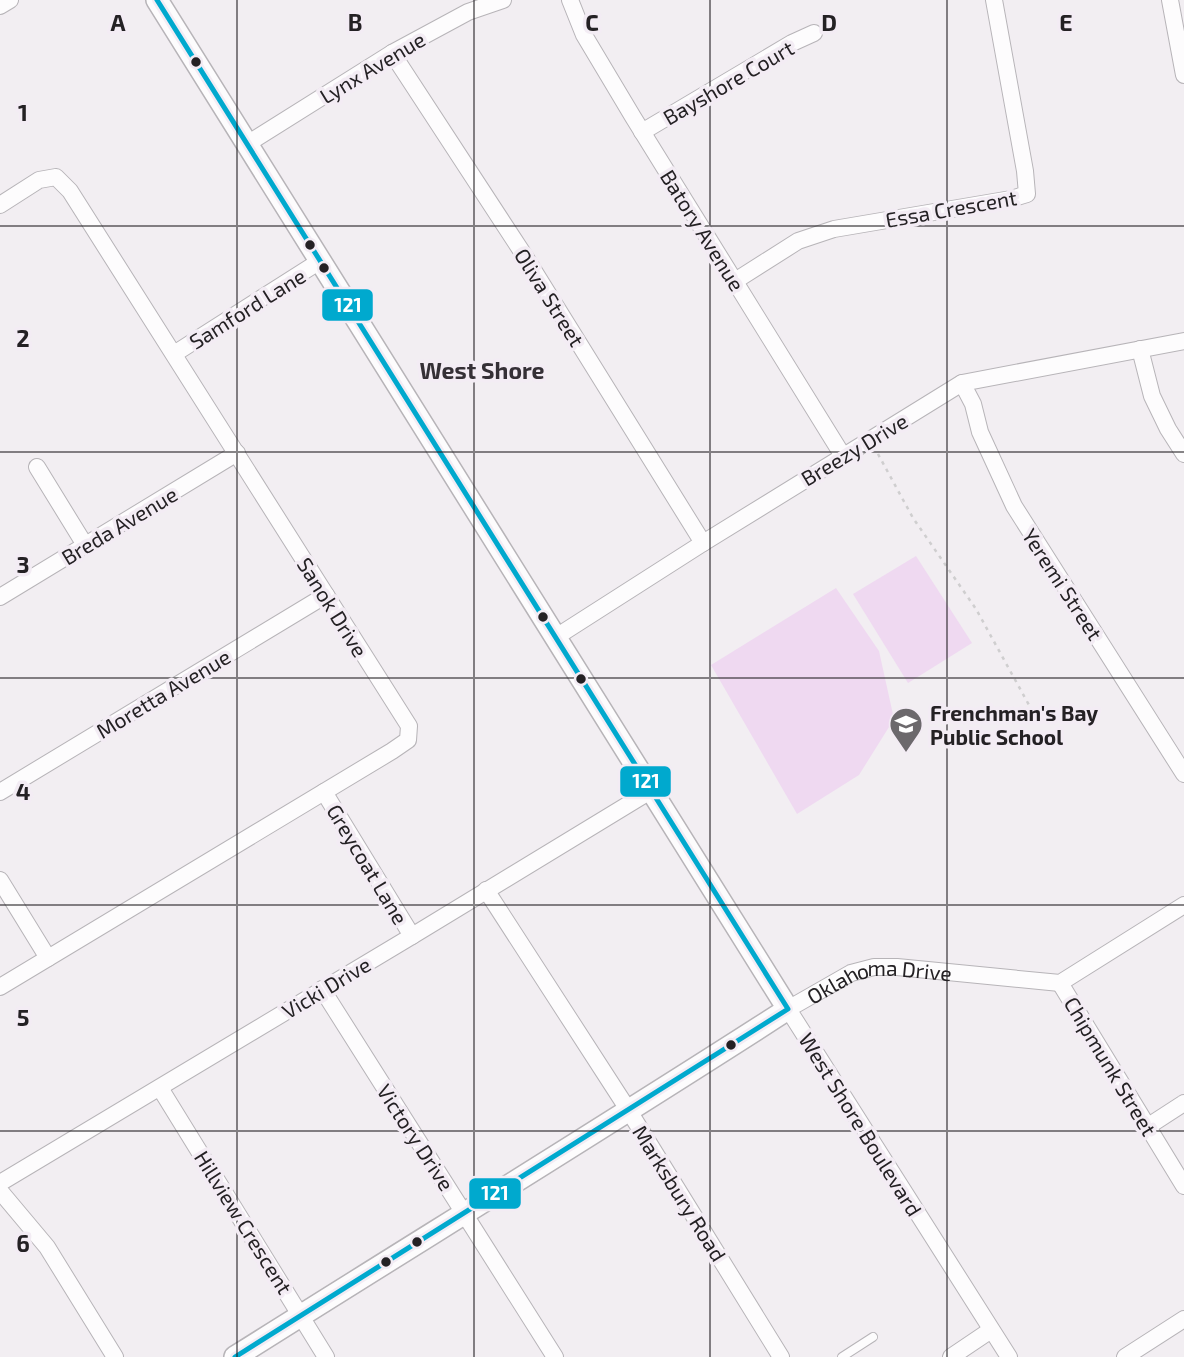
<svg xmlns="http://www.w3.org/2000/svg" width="1184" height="1357" font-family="'Exo 2',sans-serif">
  <rect width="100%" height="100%" fill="#f2eef2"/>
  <g fill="#efd9f1">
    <polygon points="916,556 972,643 908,683 853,594"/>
    <polygon points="836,588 879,651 894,719 859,775 797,814 711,665"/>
  </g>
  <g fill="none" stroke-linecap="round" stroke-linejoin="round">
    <defs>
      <polyline id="lane" points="842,1357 873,1337"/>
      <g id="street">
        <polyline points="570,0 584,35 633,117 843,456"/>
        <polyline points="1170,0 1184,75"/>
        <polyline points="0,6 10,0"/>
        <polyline points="392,53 524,255 703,543"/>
        <polyline points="642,132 792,43 814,33"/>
        <polyline points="247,144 392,53 468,12 503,0"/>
        <polyline points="0,205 39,180 56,177 70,191 409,726 408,740 392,751 0,987"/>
        <polyline points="735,281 798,241 834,229 1011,199 1027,194 1025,171 994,0"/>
        <polyline points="1140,349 1152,396 1168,429 1184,454"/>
        <polyline points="174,354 320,261"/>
        <polyline points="962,383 973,404 980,432 1014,506 1184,774"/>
        <polyline points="37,467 85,545"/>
        <polyline points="0,597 237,453"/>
        <polyline points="556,637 703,543 962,383 1184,341"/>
        <polyline points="0,792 326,595"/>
        <polyline points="324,792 412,936"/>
        <polyline points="0,880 48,958"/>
        <polyline points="486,890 629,1111 781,1357"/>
        <polyline points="1060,983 1184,1186"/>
        <polyline points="322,989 555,1357"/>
        <polyline points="160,1088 326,1357"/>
        <polyline points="1147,1127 1184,1103"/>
        <polyline points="0,1183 412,936 652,790"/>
        <polyline points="0,1191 47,1247 115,1357"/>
        <polyline points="951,1357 991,1330"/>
        <path id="s1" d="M1009,1357L788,1009L851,973L874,967H897L1060,983L1184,905"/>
        <polyline points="1125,1357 1184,1319"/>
      </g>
      <path id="secondary" d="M157,0L788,1009C605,1127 419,1241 235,1357"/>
    </defs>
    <use href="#lane" stroke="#b7b4b8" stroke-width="10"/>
    <use href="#street" stroke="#b7b4b8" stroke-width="18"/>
    <use href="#secondary" stroke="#b7b4b8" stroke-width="24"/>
    <polyline stroke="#cfcecf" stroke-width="2.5" stroke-dasharray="3.5 5" stroke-linecap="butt" points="878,454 913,518 976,609 1029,705"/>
    <use href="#lane" stroke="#fdfcfd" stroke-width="8"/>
    <use href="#street" stroke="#fdfcfd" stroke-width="16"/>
    <use href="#secondary" stroke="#fdfcfd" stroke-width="21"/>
    <defs>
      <polyline id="bus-1" points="157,0 788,1009 235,1357"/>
    </defs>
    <use href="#bus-1" stroke="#f3ecf4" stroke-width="10"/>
    <use href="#bus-1" stroke="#00a9ce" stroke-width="5"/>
  </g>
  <path fill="none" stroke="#242124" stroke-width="2" stroke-opacity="0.55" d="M237,0V1357M474,0V1357M710,0V1357M947,0V1357M0,226H1184M0,452H1184M0,678H1184M0,905H1184M0,1131H1184"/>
  <defs>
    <symbol id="school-pin" viewBox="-11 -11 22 30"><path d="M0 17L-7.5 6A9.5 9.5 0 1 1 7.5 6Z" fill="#6c696c" stroke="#f3ecf4"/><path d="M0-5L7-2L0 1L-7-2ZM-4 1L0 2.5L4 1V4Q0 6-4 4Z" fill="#fff"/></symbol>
  </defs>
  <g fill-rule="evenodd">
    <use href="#school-pin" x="887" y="705" width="38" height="52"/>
  </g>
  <g fill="#242124" stroke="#f3ecf4" stroke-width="2.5">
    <circle cx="196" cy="62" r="6"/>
    <circle cx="310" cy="245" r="6"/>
    <circle cx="324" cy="268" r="6"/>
    <circle cx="543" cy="617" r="6"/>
    <circle cx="581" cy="679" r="6"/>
    <circle cx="731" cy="1045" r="6"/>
    <circle cx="417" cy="1242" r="6"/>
    <circle cx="386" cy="1262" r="6"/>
  </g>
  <g text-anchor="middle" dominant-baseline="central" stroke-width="7" stroke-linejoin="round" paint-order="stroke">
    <g font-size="21" fill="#242124" stroke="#f3ecf4">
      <text transform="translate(372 67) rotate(-31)">Lynx Avenue</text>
      <text transform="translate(728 82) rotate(-30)">Bayshore Court</text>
      <text transform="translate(951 208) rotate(-10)">Essa Crescent</text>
      <text transform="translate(703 230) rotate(58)">Batory Avenue</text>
      <text transform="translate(550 297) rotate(58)">Oliva Street</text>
      <text transform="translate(247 308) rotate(-32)">Samford Lane</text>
      <text transform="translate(854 449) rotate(-31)">Breezy Drive</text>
      <text transform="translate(119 525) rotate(-31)">Breda Avenue</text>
      <text transform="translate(1063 584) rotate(57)">Yeremi Street</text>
      <text transform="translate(333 607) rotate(58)">Sanok Drive</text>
      <text transform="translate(163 693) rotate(-31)">Moretta Avenue</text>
      <text transform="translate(368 864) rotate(59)">Greycoat Lane</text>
      <text transform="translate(326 987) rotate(-31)">Vicki Drive</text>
      <text stroke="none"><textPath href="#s1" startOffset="511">Oklahoma Drive</textPath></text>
      <text transform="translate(1111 1066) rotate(59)">Chipmunk Street</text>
      <text transform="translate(861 1124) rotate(58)">West Shore Boulevard</text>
      <text transform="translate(416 1137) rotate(57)">Victory Drive</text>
      <text transform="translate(680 1193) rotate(58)">Marksbury Road</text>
      <text transform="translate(244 1222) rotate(58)">Hillview Crescent</text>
    </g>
    <g font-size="21" font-weight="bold" fill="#242124" stroke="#f3ecf4" text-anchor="start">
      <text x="930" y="712">Frenchman's Bay<tspan x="930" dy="24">Public School</tspan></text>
    </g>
    <g font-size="23" font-weight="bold" fill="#353036" stroke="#f3ecf4">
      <text x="482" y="370">West Shore</text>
    </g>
  </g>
  <g font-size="23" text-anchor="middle" font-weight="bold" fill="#242124" stroke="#f3ecf4" stroke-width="7" stroke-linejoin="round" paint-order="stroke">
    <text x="118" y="31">A</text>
    <text x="355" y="31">B</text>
    <text x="592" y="31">C</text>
    <text x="829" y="31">D</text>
    <text x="1066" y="31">E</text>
    <text x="23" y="121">1</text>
    <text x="23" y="347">2</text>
    <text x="23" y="573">3</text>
    <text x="23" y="800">4</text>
    <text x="23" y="1026">5</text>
    <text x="23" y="1252">6</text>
  </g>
  <g stroke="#f3ecf4" stroke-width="2.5">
    <rect x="321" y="288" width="53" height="34" rx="7" fill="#00a9ce"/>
    <rect x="619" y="765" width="53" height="33" rx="7" fill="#00a9ce"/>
    <rect x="468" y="1177" width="54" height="33" rx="7" fill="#00a9ce"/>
  </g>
  <g font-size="19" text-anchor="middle" font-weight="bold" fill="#fff">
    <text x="348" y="312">121</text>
    <text x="646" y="788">121</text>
    <text x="495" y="1200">121</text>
  </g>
</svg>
